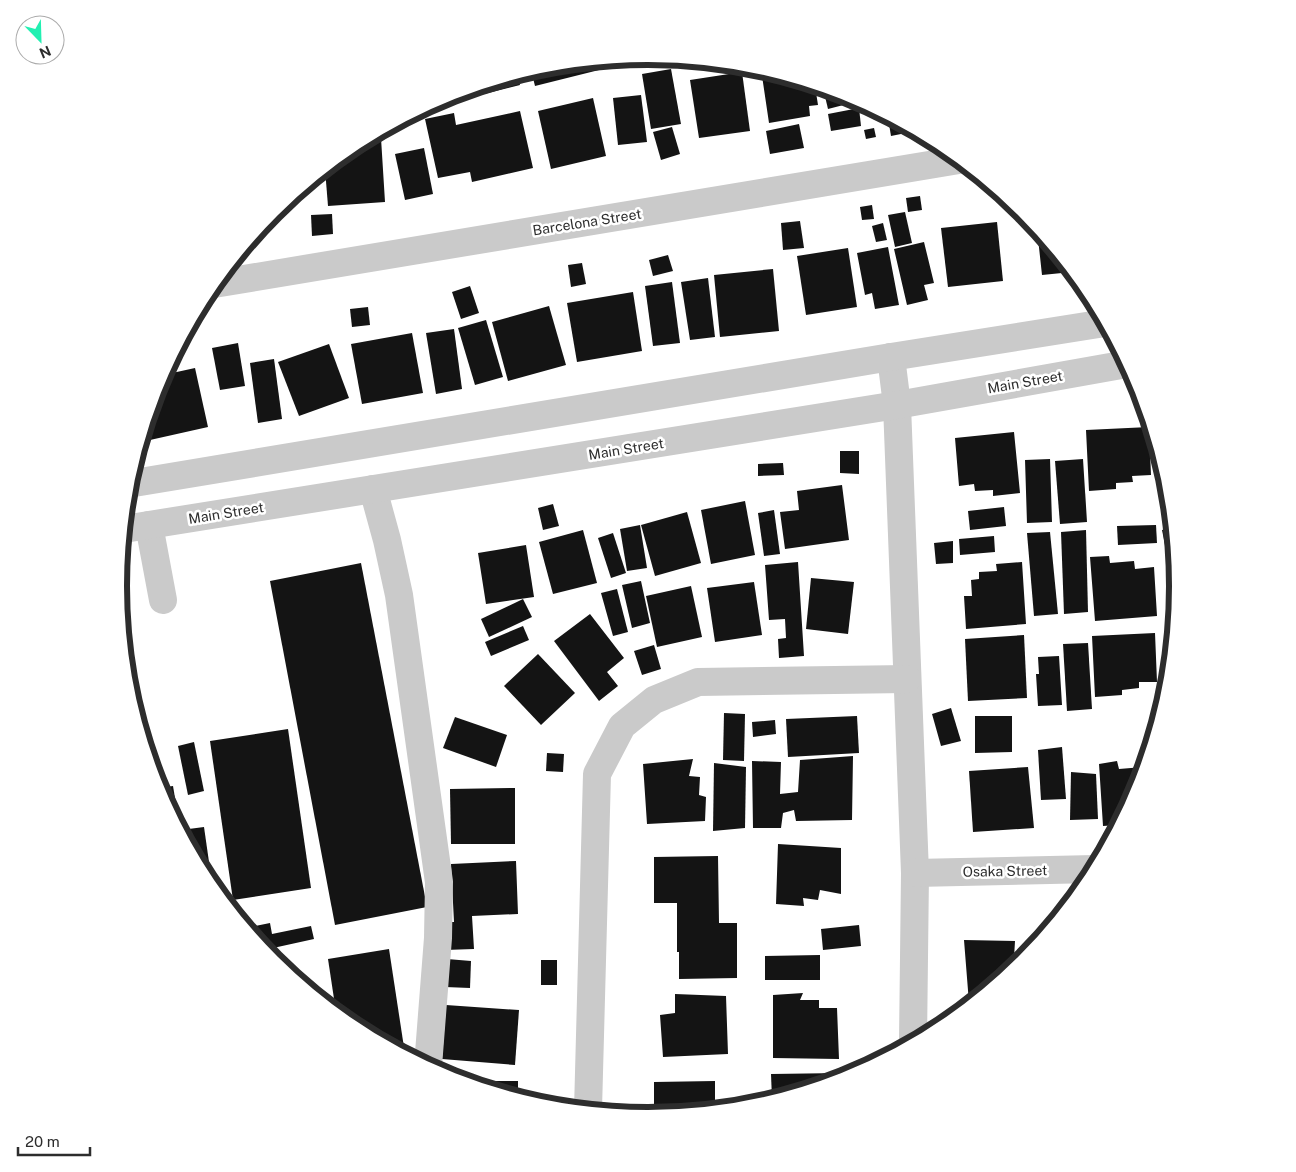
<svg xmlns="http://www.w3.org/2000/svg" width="1296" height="1172" font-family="'Public Sans',sans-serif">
  <rect width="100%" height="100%" fill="#fff"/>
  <g fill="#141414">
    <polygon points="648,56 669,58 669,60 639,64 638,57"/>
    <polygon points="634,58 635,61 535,86 531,70 545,66"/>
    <polygon points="671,69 681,124 651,129 642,74"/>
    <polygon points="761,69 815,86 818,105 809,106 810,116 769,123"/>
    <polygon points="742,72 750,131 699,138 690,80"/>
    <polygon points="517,75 520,85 460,100 458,93"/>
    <polygon points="823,88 851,97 859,101 828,109"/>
    <polygon points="641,95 647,142 618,145 613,98"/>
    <polygon points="593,98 606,156 551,169 538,111"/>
    <polygon points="859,108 861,126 831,131 828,114"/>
    <polygon points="872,108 875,110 890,117 874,120"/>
    <polygon points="520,111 533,168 472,182 470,172 438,178 425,119 454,113 456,125"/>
    <polygon points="898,122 905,126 906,133 891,136 889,124"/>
    <polygon points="799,124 804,148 770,154 766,131"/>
    <polygon points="672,127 680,154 661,160 653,132"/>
    <polygon points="874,128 876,137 866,139 864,130"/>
    <polygon points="381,138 385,202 328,206 325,169 354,145 366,139"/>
    <polygon points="424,148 433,194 405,200 395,154"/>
    <polygon points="920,196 922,210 908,212 906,198"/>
    <polygon points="1012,203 1023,212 1026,215 1013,216"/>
    <polygon points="872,205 874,219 862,220 860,207"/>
    <polygon points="905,212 912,243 895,247 888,215"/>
    <polygon points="332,214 333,234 312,236 311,215"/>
    <polygon points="800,221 804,248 783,250 781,223"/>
    <polygon points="997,222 1003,281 948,287 941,228"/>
    <polygon points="883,223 887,240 876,242 872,226"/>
    <polygon points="1037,229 1054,250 1072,272 1042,275"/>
    <polygon points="924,242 934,283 924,285 928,300 907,305 894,249"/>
    <polygon points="888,247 899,305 875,309 872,293 865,295 857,253"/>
    <polygon points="848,248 857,307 806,315 797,256"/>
    <polygon points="668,255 673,271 653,276 649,260"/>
    <polygon points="582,263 586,284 571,287 568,265"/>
    <polygon points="773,269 779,331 720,337 714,275"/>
    <polygon points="708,278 715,337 690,340 681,282"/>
    <polygon points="672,282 680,343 653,346 645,286"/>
    <polygon points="470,286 479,313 461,319 452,292"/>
    <polygon points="633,292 642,351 577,362 567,303"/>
    <polygon points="549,306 566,365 508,381 492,322"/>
    <polygon points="368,307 370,325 352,327 350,309"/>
    <polygon points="486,320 503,377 475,385 458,328"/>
    <polygon points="454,329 462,389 436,394 426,333"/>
    <polygon points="412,333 423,393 362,404 351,344"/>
    <polygon points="238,343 245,386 220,390 212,348"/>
    <polygon points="329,344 349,398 299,416 278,362"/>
    <polygon points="274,359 282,419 258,423 250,363"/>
    <polygon points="195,368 208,427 150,440 146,424 159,383 163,375"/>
    <polygon points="1149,427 1151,475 1132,476 1133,482 1116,483 1116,489 1089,491 1086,430"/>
    <polygon points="1014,432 1020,493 993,496 993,490 975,491 974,484 959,486 955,438"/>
    <polygon points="840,451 859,451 859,474 840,473"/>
    <polygon points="1050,459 1052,522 1027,523 1025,460"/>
    <polygon points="1083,459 1087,522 1060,524 1055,461"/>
    <polygon points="783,463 784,475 758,476 758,464"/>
    <polygon points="842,485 849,540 785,549 780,512 799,510 797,491"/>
    <polygon points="745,501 755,555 711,564 701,510"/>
    <polygon points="553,504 559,526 543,530 538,508"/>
    <polygon points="1004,507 1006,526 970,530 968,511"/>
    <polygon points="774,510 780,554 764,556 758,513"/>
    <polygon points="687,512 701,563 655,576 641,525"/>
    <polygon points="640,525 647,568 627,571 620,529"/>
    <polygon points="1156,525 1157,543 1118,545 1117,526"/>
    <polygon points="1172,528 1174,544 1165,545 1162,530"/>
    <polygon points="583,530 597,583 553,594 539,542"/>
    <polygon points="1086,530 1088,612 1064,614 1061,532"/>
    <polygon points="1050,532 1058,614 1034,616 1027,533"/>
    <polygon points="613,533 626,573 611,578 598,538"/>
    <polygon points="994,536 995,552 960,555 959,539"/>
    <polygon points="953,541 953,563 936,564 934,543"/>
    <polygon points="526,545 534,597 486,604 478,553"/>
    <polygon points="1109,556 1110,563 1134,561 1135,569 1154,567 1157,616 1095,621 1090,557"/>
    <polygon points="798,562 804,656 779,658 778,639 786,638 785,619 769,620 765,565"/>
    <polygon points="1022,562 1026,624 966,629 964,596 972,596 971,580 979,579 979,572 997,571 996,564"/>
    <polygon points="361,563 427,907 335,925 270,581"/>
    <polygon points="811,578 854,582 848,634 806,629"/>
    <polygon points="641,581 650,623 632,628 622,585"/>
    <polygon points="754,582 762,635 715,642 707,588"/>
    <polygon points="691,586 702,637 657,647 646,596"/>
    <polygon points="617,589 628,632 613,636 601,593"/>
    <polygon points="523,599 532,617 489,637 481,619"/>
    <polygon points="590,614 624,658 607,672 618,686 599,701 554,641"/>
    <polygon points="523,626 529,640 491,656 485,642"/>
    <polygon points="1155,633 1157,682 1139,682 1139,688 1122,690 1122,695 1095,697 1092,636"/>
    <polygon points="1024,635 1027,698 968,701 965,639"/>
    <polygon points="1088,643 1092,709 1067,711 1063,644"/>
    <polygon points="654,645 661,669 642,675 634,651"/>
    <polygon points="538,654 575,693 541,725 504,686"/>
    <polygon points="1059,656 1062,705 1038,706 1036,674 1039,674 1038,657"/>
    <polygon points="951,708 961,741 941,746 932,714"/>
    <polygon points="724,713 745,714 744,761 723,760"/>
    <polygon points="857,716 859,753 788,757 786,719"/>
    <polygon points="975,716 1012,716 1012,752 975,753"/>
    <polygon points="455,717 507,735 496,767 443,748"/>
    <polygon points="775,720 776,734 753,737 752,722"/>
    <polygon points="288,729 311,888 233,900 210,741"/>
    <polygon points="194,742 204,791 188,795 178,746"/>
    <polygon points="1062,747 1066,799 1041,800 1038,750"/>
    <polygon points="547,753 564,754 563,772 546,771"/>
    <polygon points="853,756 852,820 796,821 794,810 783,813 781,828 753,828 752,761 781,762 780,794 798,792 800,760"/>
    <polygon points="693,759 689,776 700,777 699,795 706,797 705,821 647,824 643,764"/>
    <polygon points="1117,761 1119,769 1143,767 1143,771 1137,789 1118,825 1103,826 1099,764"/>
    <polygon points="714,763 746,767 745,828 713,831"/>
    <polygon points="1028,767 1034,828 973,832 969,771"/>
    <polygon points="1071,772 1096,774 1098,819 1070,820"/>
    <polygon points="173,786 176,804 168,805 158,788"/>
    <polygon points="515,788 515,844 451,844 450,789"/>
    <polygon points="204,827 209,862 199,864 181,830"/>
    <polygon points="778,844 841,848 841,894 820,890 818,900 803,898 804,906 776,904"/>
    <polygon points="718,856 719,923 737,923 737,978 679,979 679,952 677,952 677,903 654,903 654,857"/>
    <polygon points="516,861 518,914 472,916 474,949 445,950 444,922 454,922 451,864"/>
    <polygon points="210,870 212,885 203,871"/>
    <polygon points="1045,921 1054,922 1045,933"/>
    <polygon points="270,923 272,934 311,926 314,939 264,950 252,935 251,927"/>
    <polygon points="859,925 861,946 823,950 821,929"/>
    <polygon points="964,940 1015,941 1014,958 1020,957 1020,963 970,1003 969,1003"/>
    <polygon points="389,949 405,1054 353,1026 336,1012 328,959"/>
    <polygon points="820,955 820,980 765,980 765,956"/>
    <polygon points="447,959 471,961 470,988 445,987"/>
    <rect x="541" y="960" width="16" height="25"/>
    <polygon points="803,993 800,1000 819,1000 819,1008 837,1008 839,1059 773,1058 773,995"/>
    <polygon points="675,994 726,996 728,1054 663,1057 660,1015 675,1013"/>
    <polygon points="446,1005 519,1010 515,1065 442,1059"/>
    <polygon points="841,1073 840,1079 772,1099 771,1074"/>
    <polygon points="464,1081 518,1081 518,1097"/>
    <polygon points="715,1081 715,1109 654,1115 654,1082"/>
  </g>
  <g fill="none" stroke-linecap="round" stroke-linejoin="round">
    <g stroke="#cacaca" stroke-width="28">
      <polyline points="214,284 959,160"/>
      <polyline points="891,357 897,405 915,873 913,1042"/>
      <polyline points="128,484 891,357 1105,323"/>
      <polyline points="373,489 387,540 399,595 439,882 438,938 428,1066"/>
      <polyline points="149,525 163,600"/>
      <polyline points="124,529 897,405 1127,364"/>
      <polyline points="915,873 1095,869"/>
      <polyline points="588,1110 597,774 622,726 654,700 698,682 907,679"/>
    </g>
  </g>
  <g text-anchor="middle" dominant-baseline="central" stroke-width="5" stroke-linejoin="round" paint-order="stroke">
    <g font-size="14" fill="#2d2d2d" stroke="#fff">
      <text transform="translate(587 222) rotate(-9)">Barcelona Street</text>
      <text transform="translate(1025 382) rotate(-10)">Main Street</text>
      <text transform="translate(626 449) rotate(-9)">Main Street</text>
      <text transform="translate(226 513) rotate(-9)">Main Street</text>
      <text transform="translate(1005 871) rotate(-1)">Osaka Street</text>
    </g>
  </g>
  <path d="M0 0H1296V1172H0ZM127 586a521 521 0 1 1 1042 0a521 521 0 1 1-1042 0Z" fill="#fff" fill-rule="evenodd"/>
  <path fill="none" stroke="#2d2d2d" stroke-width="6" d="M127 586a521 521 0 1 1 1042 0a521 521 0 1 1-1042 0Z"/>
  <g transform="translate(40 40) rotate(157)"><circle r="24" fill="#ffffff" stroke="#ababab"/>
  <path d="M0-4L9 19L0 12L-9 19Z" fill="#22f0b2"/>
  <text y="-8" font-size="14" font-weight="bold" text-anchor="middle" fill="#2d2d2d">N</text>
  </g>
  <path d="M18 1147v8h72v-8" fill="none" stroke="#2d2d2d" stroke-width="2.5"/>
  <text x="25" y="1147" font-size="15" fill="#2d2d2d" stroke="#ffffff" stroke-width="4" paint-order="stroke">20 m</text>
</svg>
